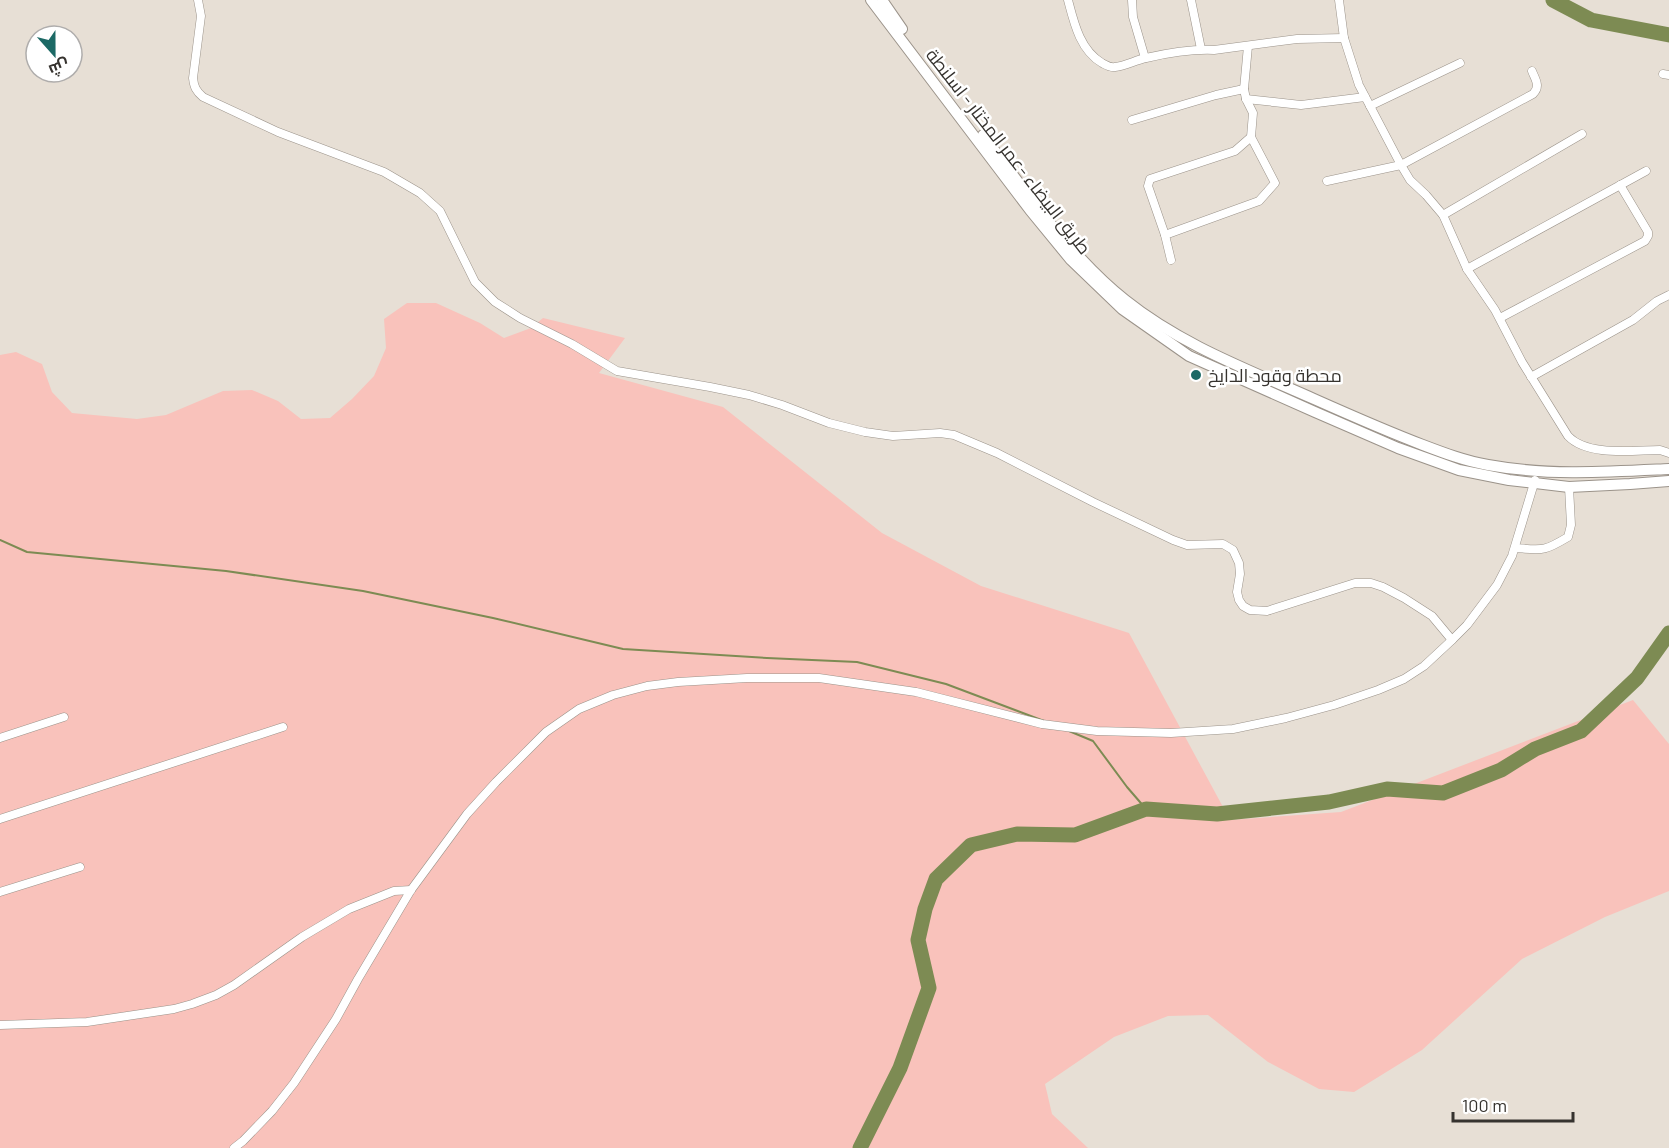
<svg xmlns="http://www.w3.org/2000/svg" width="1669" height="1148" font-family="Barlow,Cairo,sans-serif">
  <rect width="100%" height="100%" fill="#e7dfd5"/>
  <polygon fill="#f9c2bb" points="407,303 436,303 480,323 504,338 531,328 543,318 625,338 599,373 723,407 882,533 981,586 1129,633 1230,820 1341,812 1633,700 1669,744 1669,891 1605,917 1522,959 1422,1050 1354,1092 1319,1089 1268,1062 1208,1015 1168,1016 1114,1037 1045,1084 1052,1114 1088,1148 0,1148 0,355 16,352 42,364 52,392 72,413 137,419 166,415 223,391 252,390 278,401 301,419 330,418 352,399 374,376 386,348 384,319"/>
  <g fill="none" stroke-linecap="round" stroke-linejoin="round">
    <g stroke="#7d8b53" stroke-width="2">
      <polyline points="0,540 27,552 226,571 363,591 493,618 623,649 767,658 857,662 946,684 1044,721"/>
      <polyline points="1069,731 1093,741 1127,787 1146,809"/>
    </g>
    <g stroke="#7d8b53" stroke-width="15">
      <polyline points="1553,0 1591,20 1669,35"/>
      <polyline points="860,1148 900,1068 929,988 918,940 925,909 936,879 971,845 1017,834 1075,835 1146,809 1217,814 1329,802 1387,789 1443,793 1501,770 1535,749 1581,731 1637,678 1669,633"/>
    </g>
    <defs>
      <g id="street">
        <path d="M198,0L201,16L193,78C194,87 196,91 203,97L278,132L384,172L420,193L440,211L475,282L495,302L520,318L572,344L617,371L710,387L749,395L782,405L829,423L865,432L893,436L940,433L954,435L997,453L1093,502L1173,540L1187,545L1223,544L1233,550L1239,563L1240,574L1237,592L1239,600L1243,606L1250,610L1267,611L1355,583H1371L1383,587L1404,598L1432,616L1452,640"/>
        <path d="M1068,0C1074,23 1080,50 1102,63C1106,65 1110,68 1115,67C1125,66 1136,60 1146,58C1168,53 1192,49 1214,50L1297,39L1344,38"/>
        <polyline points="1132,0 1133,17 1145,58"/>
        <polyline points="1191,0 1201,49"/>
        <path d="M1339,0L1344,38L1359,85L1401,165L1410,180L1426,195L1443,215L1467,269L1495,310L1522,362L1568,436C1588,457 1633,450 1660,450L1669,453"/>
        <polyline points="1663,74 1669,75"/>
        <polyline points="1246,99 1301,105 1365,97"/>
        <polyline points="1370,106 1460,63"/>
        <polyline points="1132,120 1216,95 1244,89"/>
        <path d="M1327,181L1401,165L1533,94C1541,86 1535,79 1532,71"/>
        <polyline points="1443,215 1582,134"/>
        <polyline points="1165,235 1259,201 1275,183 1251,137 1253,113 1246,99 1244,89 1248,46"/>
        <polyline points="1171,260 1165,235 1148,186 1150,179 1235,151 1251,137"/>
        <polyline points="1467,269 1646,171"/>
        <polyline points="1500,318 1645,241 1648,236 1648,232 1620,185"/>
        <polyline points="1531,377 1633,320 1657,301 1669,295"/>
        <path d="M1515,548C1543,550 1543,552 1568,537L1571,525L1569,487"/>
        <polyline points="0,738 64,717"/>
        <polyline points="0,819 283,727"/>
        <polyline points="0,892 80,867"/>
        <polyline points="0,1025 87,1022 174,1009 192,1004 216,995 234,985 302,937 349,909 394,891 411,890"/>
        <polyline points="234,1148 243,1141 272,1111 294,1083 336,1019 358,979 411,890 467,814 496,782 546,732 579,709 613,695 647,686 678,682 747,678 819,678 916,692 1042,724 1097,731 1171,733 1233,729 1286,718 1334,705 1378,690 1404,679 1424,666 1452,640 1467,625 1497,585 1512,556 1535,480"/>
      </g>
      <g id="secondary">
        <polyline points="871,0 1030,210 1071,260 1122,309 1189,356 1315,412 1398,448 1459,470 1509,480 1569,487 1630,484 1669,481"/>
        <polyline points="882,0 902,29"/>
        <path d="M983,135C1024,190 1071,257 1125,300C1181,345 1249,370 1314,399C1350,415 1386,431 1423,445C1444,453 1465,461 1488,465C1548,476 1608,472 1669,469"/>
      </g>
    </defs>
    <use href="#street" stroke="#9b938a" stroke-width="9"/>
    <use href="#secondary" stroke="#9b938a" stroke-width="12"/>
    <use href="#street" stroke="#fff" stroke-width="8"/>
    <use href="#secondary" stroke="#fff" stroke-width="10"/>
  </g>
  <circle fill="#1c6965" stroke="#fff" stroke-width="2" cx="1196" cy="375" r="6"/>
  <g text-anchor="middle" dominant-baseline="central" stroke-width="5" stroke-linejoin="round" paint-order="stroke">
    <g font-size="18" fill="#36332f" stroke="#fff">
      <text transform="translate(1009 151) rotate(52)">طريق البيضاء -عمر المختار - اسلنطة</text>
    </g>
    <g font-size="18" fill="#36332f" stroke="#fff" text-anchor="start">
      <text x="1208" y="375">محطة وقود الدايخ</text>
    </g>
  </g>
  <g transform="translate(54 54) rotate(159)"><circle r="28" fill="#ffffff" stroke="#afadac" stroke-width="1.5"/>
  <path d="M0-4.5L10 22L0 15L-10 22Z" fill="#1c6965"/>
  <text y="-9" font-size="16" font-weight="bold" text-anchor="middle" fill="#36332f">ش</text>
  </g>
  <path d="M1453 1112v9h120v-9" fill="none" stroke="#36332f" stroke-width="3"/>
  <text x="1462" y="1112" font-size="18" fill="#36332f" stroke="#ffffff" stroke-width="4.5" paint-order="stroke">100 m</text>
</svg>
